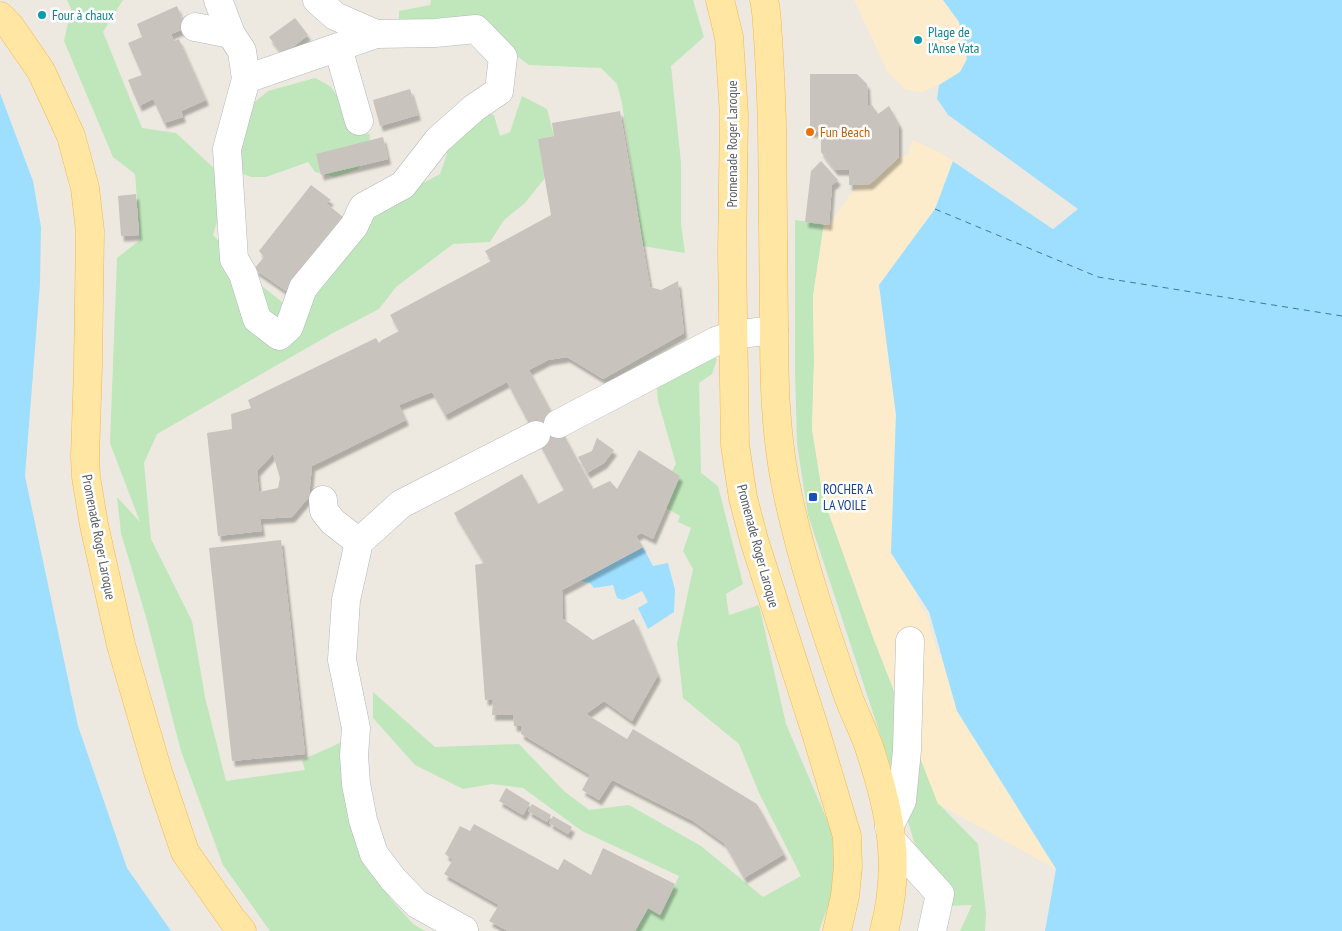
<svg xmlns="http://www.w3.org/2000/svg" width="1342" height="931" font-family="'PT Sans Narrow',sans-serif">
  <defs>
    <filter id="shadow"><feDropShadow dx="3" dy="5.5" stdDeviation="1" flood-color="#0004"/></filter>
  </defs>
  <rect width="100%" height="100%" fill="#ede9e0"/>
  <g fill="#bfe7bb">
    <polygon points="67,0 123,0 103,32 142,128 176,133 229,182 213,235 263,287 286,305 372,210 440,174 447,154 439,145 478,109 494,115 500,136 510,132 522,96 547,109 554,136 538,139 545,178 525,203 504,220 490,242 453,244 396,287 379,309 333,333 157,434 144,463 151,539 192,621 205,697 226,781 305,770 302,760 342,742 369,857 391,899 413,924 425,931 270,931 223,865 181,751 146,617 121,533 117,497 140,522 110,443 117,258 140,240 135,174 113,157 64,41 71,9"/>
    <polygon points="431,0 693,0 704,37 671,66 681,163 681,223 685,253 643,246 622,103 617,84 601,68 529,65 474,24 399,29 399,11 430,5"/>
    <polygon points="315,78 330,86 362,130 370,135 369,152 358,169 335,177 315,172 308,162 266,177 251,177 235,171 251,105 268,91"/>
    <polygon points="795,220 824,224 813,296 814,362 812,429 823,497 873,637 938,803 978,844 986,913 985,931 960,931 972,905 947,906 946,896 937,870 915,845 902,801 808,515 797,444 795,370"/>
    <polygon points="706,354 717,359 712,374 699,383 701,473 718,486 743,584 726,594 729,615 759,605 786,724 834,836 835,886 819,931 635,931 648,908 661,914 679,876 582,831 523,788 492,784 463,789 415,765 373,718 373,692 435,747 519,744 564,791 589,810 629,805 701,846 763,897 801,876 759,793 739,744 683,698 677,644 693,569 683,551 691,528 678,522 680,516 666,508 680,476 672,471 676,464 658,401 656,378"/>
  </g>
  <g fill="#fceccc">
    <polygon points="854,0 943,0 959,22 967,59 960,72 939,85 922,92 906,90 887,71"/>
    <polygon points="912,140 941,153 953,161 935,209 879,285 896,415 891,553 929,612 957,711 1056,869 938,804 873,637 823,497 812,429 814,362 813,296 824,224 829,225 857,185 870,184 899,157 908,155"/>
  </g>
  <g fill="#9edfff">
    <polygon points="943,0 1342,0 1342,931 1045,931 1056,869 957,711 929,612 891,553 896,415 879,285 935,209 953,161 1053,229 1077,209 948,115 937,99 939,85 960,72 967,59 959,22"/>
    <polygon points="0,93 33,181 41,227 40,284 25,476 78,726 127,868 171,931 0,931"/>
    <polygon points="643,547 653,566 668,563 675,590 674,612 648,629 638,608 648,602 642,591 623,600 617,598 613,585 594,588 590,583 581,581"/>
  </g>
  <g fill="#ede9e0">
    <polygon points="937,99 948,115 1078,209 1053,229 951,160 954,159 1053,226 1074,209 946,116 934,100"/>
    <polygon points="916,592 929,612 940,651 939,658 926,613 916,598"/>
  </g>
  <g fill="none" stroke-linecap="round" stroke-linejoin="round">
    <polyline stroke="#357cad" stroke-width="1" stroke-dasharray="6 5" stroke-linecap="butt" points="935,209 1098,277 1342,316"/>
  </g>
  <g fill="#c8c3bd" fill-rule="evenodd" filter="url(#shadow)">
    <polygon points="177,6 186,28 171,34 174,41 179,39 206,100 181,111 183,117 164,123 153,99 139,106 128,80 142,75 128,43 142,37 137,24"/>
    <polygon points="295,18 308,35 283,55 269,37"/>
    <polygon points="810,74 857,74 867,84 868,105 872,105 878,114 889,106 899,124 899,157 870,184 849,185 849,170 835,170 821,152 821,132 810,132"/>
    <polygon points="410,89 418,115 380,126 373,100"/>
    <path d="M620,111L650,287L661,290L678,281L684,333L603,379L567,357L548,360L529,370L593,489L610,481L617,489L639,450L680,476L653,539L641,533L636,536L643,547L562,590L563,619L593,640L634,619L658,675L632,721L604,701L586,714L627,739L633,729L757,804L784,854L744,878L724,843L693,821L612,780L599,800L582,790L590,775L521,734L522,726H514L513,715H492L493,699L485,700L475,565L484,563L454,513L522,474L538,504L564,490L507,382L445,415L432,392L399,405L406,420L312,466L309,497L292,517L260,519L262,531L218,536L207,433L232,429L231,414L251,408L248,400L376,338L379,343L382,340L399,331L390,315L491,261L485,251L551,215L538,139L554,136L552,123ZM273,454L280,478L278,488L259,492L257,471Z"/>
    <polygon points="383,137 388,159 321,175 316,154"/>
    <polygon points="821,161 838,180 832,185 829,225 805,222 811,171"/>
    <polygon points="311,185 331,200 326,203 349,222 286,291 254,269 264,257 259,251"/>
    <polygon points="136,194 139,235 121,236 118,196"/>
    <polygon points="597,438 614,450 604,463 587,473 578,457 592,451"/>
    <polygon points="281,540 305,754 232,761 209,548"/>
    <polygon points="506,788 530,803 523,815 499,801"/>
    <polygon points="532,804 551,815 547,822 528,811"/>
    <polygon points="553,816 572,827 568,834 549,823"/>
    <polygon points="474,824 558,870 564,859 591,875 603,848 675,884 660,915 648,908 635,931 508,931 489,921 499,905 444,874 453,860 445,854 460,826 470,831"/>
  </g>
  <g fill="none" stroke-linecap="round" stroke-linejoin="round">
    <defs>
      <g id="minor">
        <polyline points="218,0 231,34 242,51 246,79 227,149 234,259 243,274 257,319 279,336 289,327 303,288 354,226 363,207 403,185 438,140 474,108 499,91 503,57 476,29 435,33 376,34 335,16 317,0"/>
        <polyline points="195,27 231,34"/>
        <polyline points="338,48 359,121"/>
        <polyline points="246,79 376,34"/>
        <polyline points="558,424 716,341 733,335 774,330"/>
        <polyline points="323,500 324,511 333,522 359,542"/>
        <polyline points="889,827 902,801 907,750 910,641"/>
        <polyline points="892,841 940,894 932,931"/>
        <polyline points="464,930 417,904 393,879 374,854 363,820 356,784 354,755 356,728 342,660 346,600 359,542 401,504 536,435"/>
      </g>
      <g id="major">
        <polyline points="720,0 729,37 734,115 732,252 735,445 743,498 754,540 816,733 847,836 848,867 845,896 837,931"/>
        <path d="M764,0C767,12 767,25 768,38C770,67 771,95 772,124C773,190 773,257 774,324C774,377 775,429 785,481C799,553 824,627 848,696C854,712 862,728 868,744C890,809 902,864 884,931"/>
        <polyline points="0,16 10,26 41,71 71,136 85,188 90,231 88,367 85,457 86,477 94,525 121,645 158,772 185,852 232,919 242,931"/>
      </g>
    </defs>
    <use href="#minor" stroke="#b3b8bc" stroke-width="29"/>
    <use href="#major" stroke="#f9b64d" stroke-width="29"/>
    <use href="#minor" stroke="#fff" stroke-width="28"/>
    <use href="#major" stroke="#ffe6a3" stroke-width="28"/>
  </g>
  <g fill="#0f9aa8" stroke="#fff" stroke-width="2">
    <circle cx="42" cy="15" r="5"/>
    <circle cx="918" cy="40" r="5"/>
  </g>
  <circle fill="#e8710a" stroke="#fff" stroke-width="2" cx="810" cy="132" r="5"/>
  <rect fill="#1a4fb4" stroke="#fff" stroke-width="2" x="808" y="492" width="10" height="10" rx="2.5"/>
  <g text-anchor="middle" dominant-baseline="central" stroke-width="5" stroke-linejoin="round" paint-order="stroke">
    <g font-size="14" fill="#0d838f" stroke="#fff" text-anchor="start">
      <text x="52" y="15">Four à chaux</text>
      <text x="928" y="32">Plage de<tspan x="928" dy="16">l'Anse Vata</tspan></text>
    </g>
    <g font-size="14" fill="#c56008" stroke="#fff" text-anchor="start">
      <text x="820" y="132">Fun Beach</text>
    </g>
    <g font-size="14" fill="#595e62" stroke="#fff">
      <text transform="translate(732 144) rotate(-90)">Promenade Roger Laroque</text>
      <text transform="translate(99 537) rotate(79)">Promenade Roger Laroque</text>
      <text transform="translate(758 546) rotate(75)">Promenade Roger Laroque</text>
    </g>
    <g font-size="14" fill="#164399" stroke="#fff" text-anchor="start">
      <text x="823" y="489">ROCHER A<tspan x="823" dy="16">LA VOILE</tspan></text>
    </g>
  </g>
</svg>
